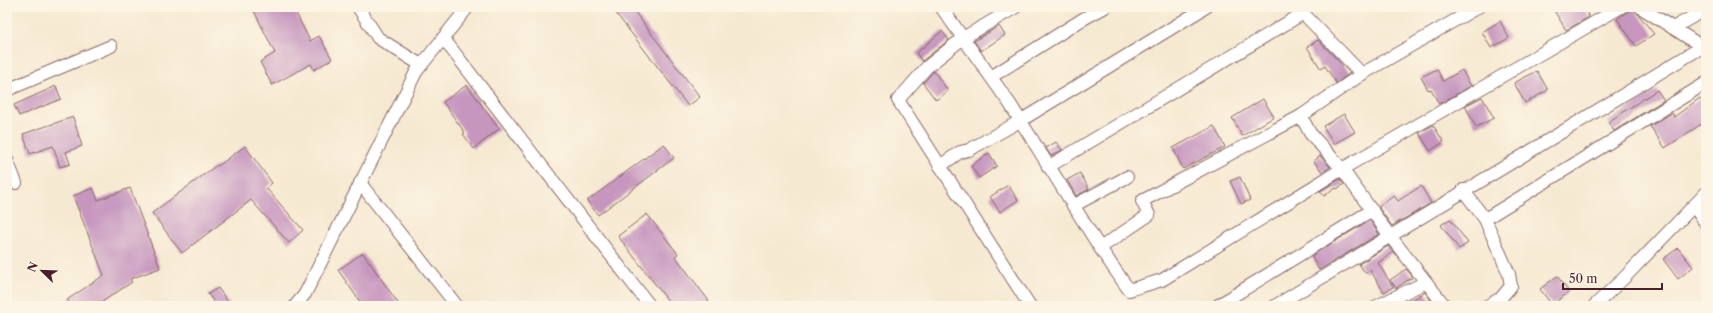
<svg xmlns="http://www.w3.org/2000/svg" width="1713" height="313" font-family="'Libre Caslon Text',serif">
  <rect width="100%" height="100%" fill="#fcf5e5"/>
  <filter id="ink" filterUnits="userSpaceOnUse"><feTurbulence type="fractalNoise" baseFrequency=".025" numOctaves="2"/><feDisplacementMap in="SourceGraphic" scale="8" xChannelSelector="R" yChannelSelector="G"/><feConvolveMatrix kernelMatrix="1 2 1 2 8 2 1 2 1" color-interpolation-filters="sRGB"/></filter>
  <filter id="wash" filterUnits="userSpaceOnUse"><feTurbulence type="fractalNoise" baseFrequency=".012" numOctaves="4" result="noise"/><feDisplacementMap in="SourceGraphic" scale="16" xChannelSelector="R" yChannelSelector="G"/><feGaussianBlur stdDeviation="0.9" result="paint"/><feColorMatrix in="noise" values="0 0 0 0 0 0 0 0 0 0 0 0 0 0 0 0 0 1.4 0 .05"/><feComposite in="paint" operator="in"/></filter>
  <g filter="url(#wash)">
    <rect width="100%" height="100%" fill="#f6e9d1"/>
    <g id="blocks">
      <g fill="#c696bf">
        <polygon points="252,7 293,7 310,41 319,36 332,59 314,70 311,64 272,85 260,62 275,53"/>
        <polygon points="611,7 631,7 700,97 688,106"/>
        <polygon points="1552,7 1583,7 1589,17 1566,30"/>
        <polygon points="1633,8 1654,34 1636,46 1617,19"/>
        <polygon points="1500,21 1509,38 1491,48 1482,32"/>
        <polygon points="999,26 1005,35 981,51 974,41"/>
        <polygon points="942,31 949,40 922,61 916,53"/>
        <polygon points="1318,40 1350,73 1336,83 1325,66 1321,69 1307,47"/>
        <polygon points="1437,69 1443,81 1462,70 1471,86 1439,104 1431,89 1428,90 1421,77"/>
        <polygon points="934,71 948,91 936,100 923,83"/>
        <polygon points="1537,71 1548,90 1525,103 1514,83"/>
        <polygon points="467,85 499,129 474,149 463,134 465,133 443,102"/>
        <polygon points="56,86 61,99 19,116 14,105"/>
        <polygon points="1657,90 1664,100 1614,131 1608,122"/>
        <polygon points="1482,97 1494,118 1476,127 1465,106"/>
        <polygon points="1700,98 1706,106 1706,121 1665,148 1650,126 1672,113 1674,117"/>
        <polygon points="1263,99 1274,117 1242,136 1232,118"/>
        <polygon points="1344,114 1355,132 1334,144 1323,126"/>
        <polygon points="73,117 82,146 66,152 70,164 60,167 53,146 30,154 23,134"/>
        <polygon points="1433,125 1444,142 1430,151 1419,133"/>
        <polygon points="1214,126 1225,147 1183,169 1173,148"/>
        <polygon points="1056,142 1062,150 1051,156 1046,148"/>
        <polygon points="664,144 674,158 598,215 587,201"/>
        <polygon points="245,146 272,183 266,188 303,230 289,243 251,200 182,253 152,213 217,165 218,166"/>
        <polygon points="989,153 997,166 979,178 971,166"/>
        <polygon points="1320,156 1330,167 1322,172 1314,161"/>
        <polygon points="1080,173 1089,189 1076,196 1067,180"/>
        <polygon points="1240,177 1250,200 1241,204 1230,181"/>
        <polygon points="1340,179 1344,184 1337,189 1336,188 1324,196 1320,191"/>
        <polygon points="1008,185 1018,200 1000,212 990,197"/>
        <polygon points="1421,186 1431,203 1392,226 1379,208 1380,205 1394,196 1398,201"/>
        <polygon points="93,188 98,200 130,188 160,268 130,279 132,282 96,306 72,306 67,300 104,275 73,196"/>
        <polygon points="647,214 678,254 675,256 709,301 702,306 672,306 618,236"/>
        <polygon points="1450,219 1468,243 1459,249 1441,225"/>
        <polygon points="1370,220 1379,234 1319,270 1311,256"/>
        <polygon points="1388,246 1393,252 1378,263 1393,287 1384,292 1370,270 1365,273 1359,264"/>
        <polygon points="1678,248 1693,267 1678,279 1663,259"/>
        <polygon points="363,253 400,306 363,306 338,270"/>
        <polygon points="1406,269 1413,277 1396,288 1390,280"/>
        <polygon points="1557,276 1569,292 1552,305 1540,289"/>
        <polygon points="218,288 231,306 217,306 208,294"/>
        <polygon points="1425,292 1435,306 1402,306"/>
      </g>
    </g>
  </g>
  <g filter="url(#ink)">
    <use href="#blocks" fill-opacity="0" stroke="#866665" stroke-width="1"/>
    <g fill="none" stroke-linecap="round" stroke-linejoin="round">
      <defs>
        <g id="street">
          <polyline points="358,7 378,38 421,65"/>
          <polyline points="941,7 1010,104 1100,248 1149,215 1142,201 1301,116 1362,74 1478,7"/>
          <polyline points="1016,7 963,38 927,67 898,100 1030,306"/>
          <polyline points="1297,7 1362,74"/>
          <polyline points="1640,7 1706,49"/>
          <polyline points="1673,28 1706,9"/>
          <polyline points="443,38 650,306"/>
          <polyline points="991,77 1083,19 1105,7"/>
          <polyline points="7,90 111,46"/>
          <polyline points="1301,116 1310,133 1342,169 1390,236 1445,306"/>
          <polyline points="7,160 16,183"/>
          <polyline points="940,166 960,152 969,150 1020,121 1206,7"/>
          <polyline points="1048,167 1302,14"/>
          <polyline points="360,183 457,306"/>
          <polyline points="1463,190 1485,219 1509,274 1511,286 1501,298 1487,306"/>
          <polyline points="1073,206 1127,177"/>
          <polyline points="1694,206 1706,224"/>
          <polyline points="1485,219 1706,83"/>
          <polyline points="1100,248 1129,290 1162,280 1342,169 1621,7"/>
          <polyline points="295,306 305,294 416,72 468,7"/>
          <polyline points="1217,306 1372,210"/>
          <polyline points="1275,306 1702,47"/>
          <polyline points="1377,306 1426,282"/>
          <polyline points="1594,306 1624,278 1706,193"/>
        </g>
      </defs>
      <use href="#street" stroke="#866665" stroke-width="14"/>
      <use href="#street" stroke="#fff" stroke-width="12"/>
    </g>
  </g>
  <rect width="1713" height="313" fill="none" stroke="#fcf5e5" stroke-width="24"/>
  <g transform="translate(42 271) rotate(293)" stroke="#fcf5e5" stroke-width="3" paint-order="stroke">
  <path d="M0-3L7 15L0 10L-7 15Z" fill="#4a1f2b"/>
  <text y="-6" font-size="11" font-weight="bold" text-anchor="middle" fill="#4a1f2b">N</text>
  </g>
  <path d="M1563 283v6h99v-6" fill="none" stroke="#4a1f2b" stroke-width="2"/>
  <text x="1569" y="283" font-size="12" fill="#4a1f2b" stroke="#fcf5e5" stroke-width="3" paint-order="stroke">50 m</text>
</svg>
